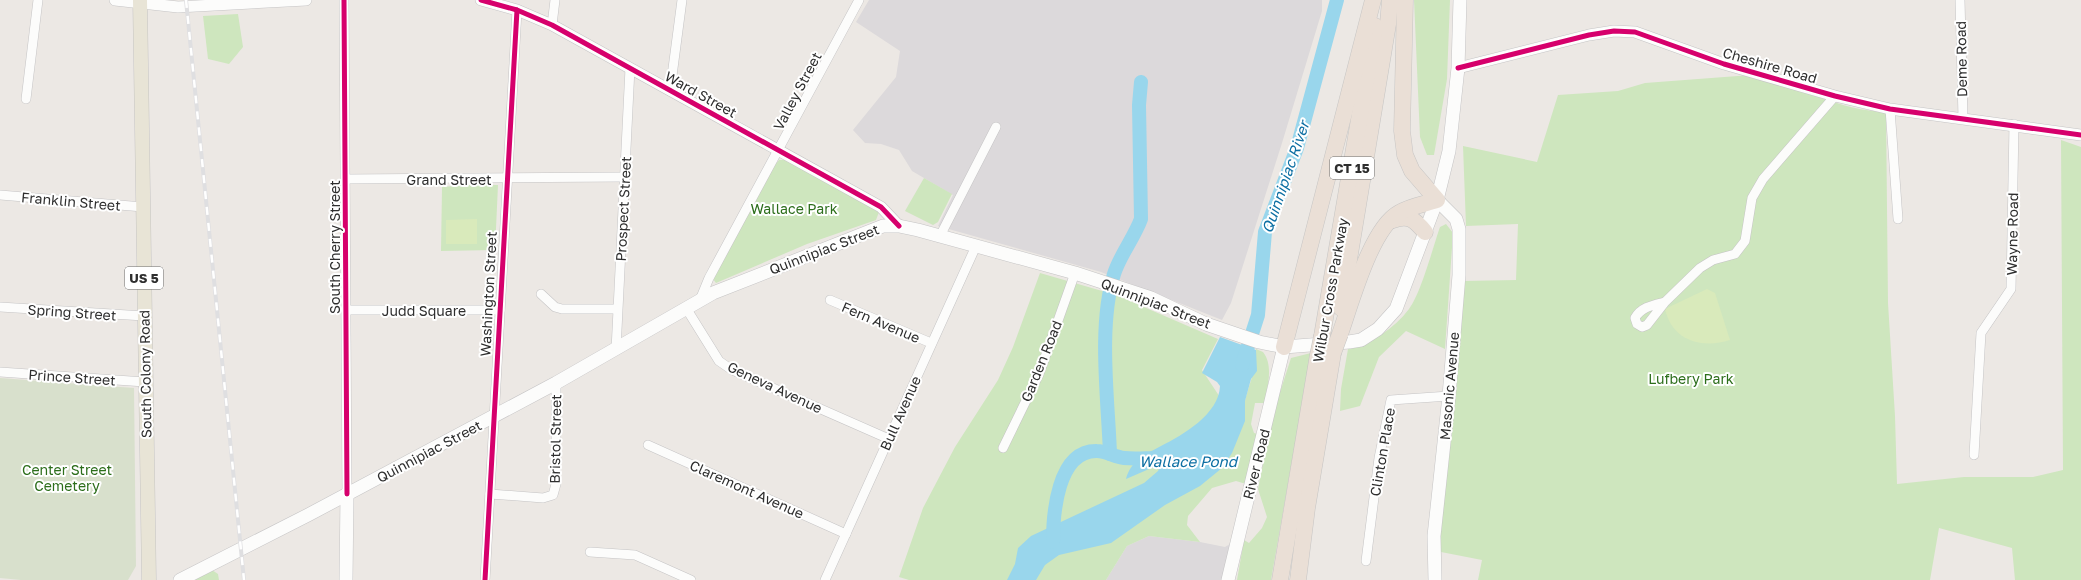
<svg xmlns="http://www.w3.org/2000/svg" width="2081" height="580" font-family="'Golos Text',sans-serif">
  <rect width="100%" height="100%" fill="#ece8e4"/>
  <g fill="#dcd9db">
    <polygon points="869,0 1322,0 1322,11 1282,143 1231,303 1222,320 1101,272 938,226 953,195 912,171 899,150 881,144 865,143 853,130 896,77 900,51 856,22"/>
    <polygon points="1149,536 1200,542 1225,547 1230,544 1223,580 1106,580 1127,546"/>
  </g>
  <g fill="#cee6be">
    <polygon points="1414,0 1450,0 1447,79 1434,155 1427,155 1420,137"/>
    <polygon points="238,14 243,47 229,64 208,59 203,16"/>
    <path d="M1751,75L1822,97C1841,106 1864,111 1886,112L1888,303L1895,416L1897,484L1964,477H2033L2063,470L2061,140L2081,147V580H2015L2012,548L1939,528L1930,580H1478L1482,560L1441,552V532L1463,281L1516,280L1518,224L1466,226L1463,146L1537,162L1558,95L1618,91L1645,83Z"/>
    <polygon points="779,160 786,160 879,212 876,220 807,244 716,283 713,279 774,166"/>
    <polygon points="924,178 952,194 938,222 933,225 905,211"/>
    <polygon points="466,185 498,185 495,250 441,251 442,187"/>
    <path d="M1446,224L1453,233L1445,349L1406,331L1379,357L1360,406L1340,411L1341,389L1348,349C1372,343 1394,329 1409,309C1421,293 1433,247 1440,227Z"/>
    <path d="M1040,273L1116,295L1218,339L1202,370L1241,429C1246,419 1242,415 1244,405C1248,386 1257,369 1256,349L1263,352C1274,366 1267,387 1265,403H1255L1251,424L1254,433L1258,434L1246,484L1236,481L1212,488L1188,516L1187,525L1200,542L1149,536L1127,546L1106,580H909L899,577L923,508L955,447L998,380L1013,347Z"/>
    <polygon points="1311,353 1271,580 1237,580 1244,540 1249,543 1262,528 1267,517 1258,489 1273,414 1291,358"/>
    <polygon points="212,570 218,574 219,580 194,580"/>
  </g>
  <polygon fill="#d8e0cc" points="0,378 134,388 136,566 128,580 21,580 0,578"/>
  <g fill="#d9eabb">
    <polygon points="477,219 477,244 446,244 446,220"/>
    <path d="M1707,289L1715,293L1730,340C1702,349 1672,341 1665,309Z"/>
  </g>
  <path fill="#99d6ec" d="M1220,337L1256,350L1257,371L1251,379L1245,401V421L1232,453L1222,468L1200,486L1165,505L1111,543L1059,555L1045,565L1036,580H1007L1015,564L1018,548L1031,536L1144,483L1158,471L1160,467L1156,466L1126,479C1131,460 1146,454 1161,446C1183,435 1219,414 1220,386L1217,382L1202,373Z"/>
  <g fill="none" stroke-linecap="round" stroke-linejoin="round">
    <g stroke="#99d6ec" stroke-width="14">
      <polyline points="1242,365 1258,315 1265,232 1297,148 1337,0"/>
      <path d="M1110,454C1108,398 1098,327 1114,274C1120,255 1134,238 1141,219L1139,105L1141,82"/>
      <path d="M1053,542C1053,515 1057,450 1097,451C1106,451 1115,457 1124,458C1135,459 1146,458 1158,458"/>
    </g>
    <defs>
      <g id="minor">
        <polyline points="344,0 347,494"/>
        <polyline points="1960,0 1963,118"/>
        <polyline points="552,25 555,0"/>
        <polyline points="670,91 682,0"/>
        <polyline points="26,99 38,0"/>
        <polyline points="1890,109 1898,219"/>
        <polyline points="346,179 625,177"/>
        <polyline points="0,195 143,207"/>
        <polyline points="940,236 996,127"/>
        <polyline points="541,294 555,307 562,309 617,309"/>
        <polyline points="700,300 709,278 859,0"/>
        <polyline points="830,300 931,343"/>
        <path d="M1665,302C1653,305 1641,307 1635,318L1637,324L1642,327L1647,325L1665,302L1700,268L1713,260L1735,254L1745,241L1752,198L1763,179L1835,96"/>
        <polyline points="0,307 144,316"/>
        <polyline points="686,308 719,361 732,370 889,439"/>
        <polyline points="347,310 500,310"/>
        <polyline points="616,350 630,68"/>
        <polyline points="0,372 145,382"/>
        <polyline points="648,445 846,534"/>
        <polyline points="1003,448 1039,374 1075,273"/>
        <polyline points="1974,455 1981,333 2011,289 2014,124"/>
        <polyline points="490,494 543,498 553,495 556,484 556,383"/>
        <polyline points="590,552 635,555 691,580"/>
        <polyline points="1366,561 1379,458 1391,400 1449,396"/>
        <polyline points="485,580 517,10"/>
        <polyline points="825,580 976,246"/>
      </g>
      <g id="tertiary">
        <polyline points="115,0 178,7 306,0"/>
        <polyline points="481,0 517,10 552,25 881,207 899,226"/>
        <polyline points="1458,68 1589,35 1614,31 1635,32 1724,64 1835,96 1890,109 2081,135"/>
      </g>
      <g id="secondary">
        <polyline points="180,580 308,515 556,383 713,293 883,226 899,226 918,230 1075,273 1151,298 1206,324 1259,342 1284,347 1349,342 1361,340 1378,329 1396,309 1437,200 1449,151 1458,68 1460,0"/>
        <polyline points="346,580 347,494"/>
        <polyline points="1228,580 1284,347"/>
        <polyline points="1435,580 1434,536 1449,396 1459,275 1459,229 1456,219 1437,200"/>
      </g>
      <polyline id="primary" points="140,0 149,580"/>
      <g id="motorway">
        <path d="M1393,220C1409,214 1415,220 1425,232"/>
        <polyline points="1341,308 1388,24 1390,0"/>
        <path d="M1340,334C1351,303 1371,228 1399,213C1410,206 1425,204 1437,200L1412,171L1405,155L1402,131L1405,0"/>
        <polyline points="1322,336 1375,26"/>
        <polyline points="1284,347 1373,0"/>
        <polyline points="1280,580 1318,355"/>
        <polyline points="1298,580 1307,508 1333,353"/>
      </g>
    </defs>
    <use href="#minor" stroke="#c5c4c5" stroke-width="10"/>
    <use href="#tertiary" stroke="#c5c4c5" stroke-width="12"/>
    <use href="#secondary" stroke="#c5c4c5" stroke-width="14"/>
    <use href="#primary" stroke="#c6c5c4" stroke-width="15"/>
    <use href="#motorway" stroke="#c6c5c4" stroke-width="17"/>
    <use href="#minor" stroke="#fcfcfb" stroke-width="9"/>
    <use href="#tertiary" stroke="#fcfcfb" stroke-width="11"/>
    <use href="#secondary" stroke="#fcfcfb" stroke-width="13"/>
    <use href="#primary" stroke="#e8e4d6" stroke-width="14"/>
    <use href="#motorway" stroke="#eadfd6" stroke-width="16"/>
    <defs>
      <polyline id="rail" points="186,0 244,580"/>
    </defs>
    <use href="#rail" stroke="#dfdfe1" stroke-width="4"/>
    <use href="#rail" stroke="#fff" stroke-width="2.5" stroke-dasharray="8" stroke-linecap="butt"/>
    <defs>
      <g id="motorway-bridge">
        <polyline points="1333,353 1340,334"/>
        <polyline points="1318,355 1322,336"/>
      </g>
    </defs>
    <use href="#motorway-bridge" stroke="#c6c5c4" stroke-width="17" stroke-linecap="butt"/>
    <use href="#motorway-bridge" stroke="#eadfd6" stroke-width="16"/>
    <defs>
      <g id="cycleway">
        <polyline points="344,0 347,494"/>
        <polyline points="481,0 517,10 552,25 881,207 899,226"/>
        <polyline points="1458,68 1589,35 1614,31 1635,32 1724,64 1835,96 1890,109 2081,135"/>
        <polyline points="485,580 517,10"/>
      </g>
    </defs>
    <use href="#cycleway" stroke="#fff" stroke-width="8"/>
    <use href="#cycleway" stroke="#d6006c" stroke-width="5"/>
  </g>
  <g text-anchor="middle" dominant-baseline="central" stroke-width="4" stroke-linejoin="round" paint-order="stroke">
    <g fill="#fff" stroke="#6d6d6d" stroke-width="1">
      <rect x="1330" y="157" width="44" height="22" rx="3"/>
      <rect x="125" y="267" width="38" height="22" rx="3"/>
    </g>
    <g font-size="13" font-weight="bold" fill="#2e2e2e">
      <text x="1352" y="168">CT 15</text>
      <text x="144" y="278">US 5</text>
    </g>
    <g font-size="14" fill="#2e2e2e" stroke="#fff">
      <text transform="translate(1961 59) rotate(-91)">Deme Road</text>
      <text transform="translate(1770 65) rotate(16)">Cheshire Road</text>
      <text transform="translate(797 91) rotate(-62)">Valley Street</text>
      <text transform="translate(701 94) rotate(29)">Ward Street</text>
      <text x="449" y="179">Grand Street</text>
      <text transform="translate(71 201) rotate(5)">Franklin Street</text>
      <text transform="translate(623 209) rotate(-87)">Prospect Street</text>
      <text transform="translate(2012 234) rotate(-89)">Wayne Road</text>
      <text transform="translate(334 247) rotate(-90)">South Cherry Street</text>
      <text transform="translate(824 249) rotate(-21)">Quinnipiac Street</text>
      <text transform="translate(1330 290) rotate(-80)">Wilbur Cross Parkway</text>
      <text transform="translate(488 294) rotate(-87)">Washington Street</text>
      <text transform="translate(1156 303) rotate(21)">Quinnipiac Street</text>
      <text x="424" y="310">Judd Square</text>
      <text transform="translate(72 312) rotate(4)">Spring Street</text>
      <text transform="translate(881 322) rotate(23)">Fern Avenue</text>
      <text transform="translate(1041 361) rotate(-68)">Garden Road</text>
      <text transform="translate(145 374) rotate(-91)">South Colony Road</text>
      <text transform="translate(72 377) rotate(4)">Prince Street</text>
      <text transform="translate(1449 386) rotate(-85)">Masonic Avenue</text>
      <text transform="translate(775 387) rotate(25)">Geneva Avenue</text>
      <text transform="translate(900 413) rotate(-66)">Bull Avenue</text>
      <text transform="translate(555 439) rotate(-89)">Bristol Street</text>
      <text transform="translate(429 451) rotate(-28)">Quinnipiac Street</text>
      <text transform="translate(1382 452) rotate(-80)">Clinton Place</text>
      <text transform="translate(1256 464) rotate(-76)">River Road</text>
      <text transform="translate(747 489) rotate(24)">Claremont Avenue</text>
    </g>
    <g font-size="14" fill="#2c6e1b" stroke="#fff">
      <text x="794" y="208">Wallace Park</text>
      <text x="1691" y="378">Lufbery Park</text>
      <text x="67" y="469">Center Street<tspan x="67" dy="16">Cemetery</tspan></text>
    </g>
    <g font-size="15" font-style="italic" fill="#0d6fa3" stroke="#fff">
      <text transform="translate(1285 177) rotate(-71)">Quinnipiac River</text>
      <text x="1188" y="461">Wallace Pond</text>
    </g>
  </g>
</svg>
